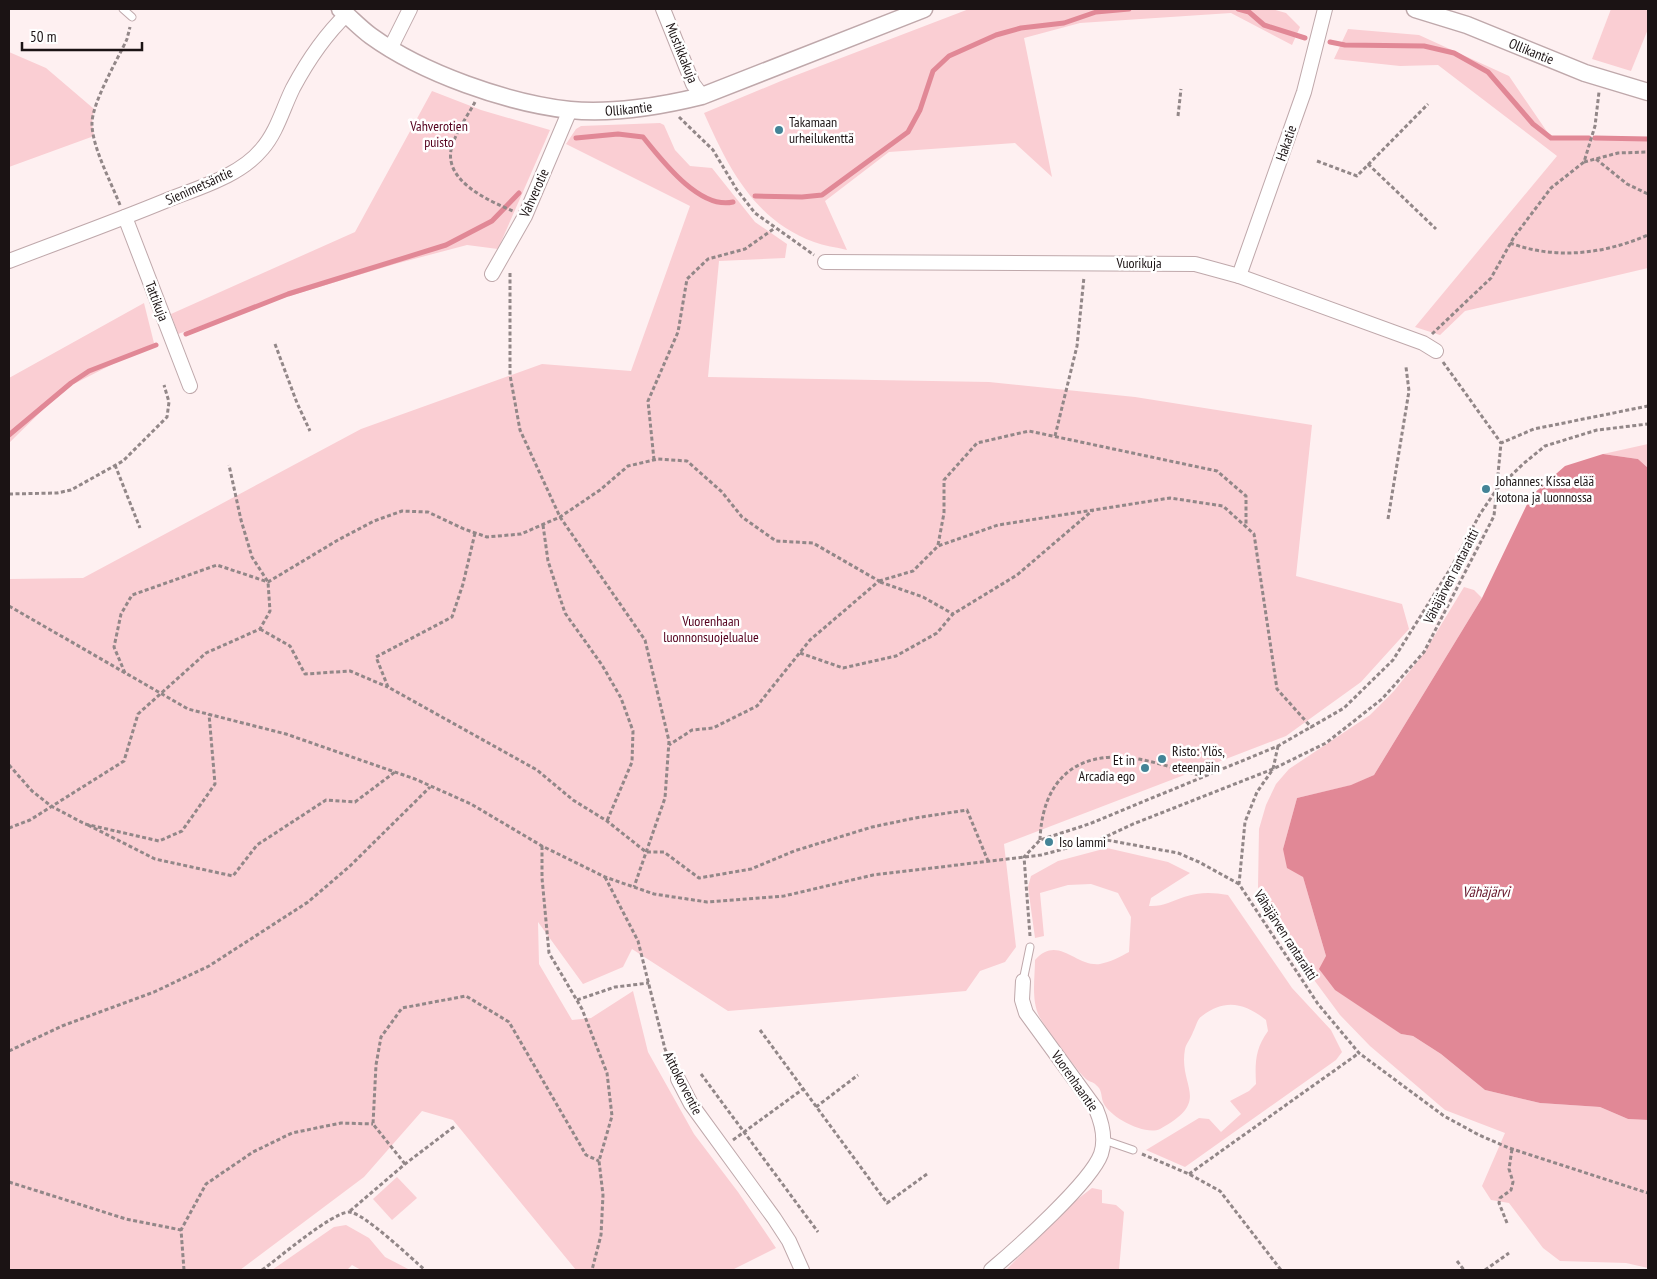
<svg xmlns="http://www.w3.org/2000/svg" width="1657" height="1279" font-family="'PT Sans Narrow',sans-serif">
  <rect width="100%" height="100%" fill="#fef0f1"/>
  <g fill="#faced3">
    <path d="M969,9H1272L1286,13L1300,27L1292,45L1231,13L1080,23L1024,38L1052,177L1015,143L889,152L825,201L847,250C836,247 824,246 814,242C754,220 728,167 704,113L781,81Z"/>
    <polygon points="1611,9 1648,9 1648,29 1631,71 1592,59"/>
    <polygon points="1348,29 1419,35 1509,76 1550,136 1648,137 1648,268 1465,311 1440,335 1415,327 1557,156 1438,65 1400,66 1334,59"/>
    <polygon points="9,52 46,68 94,109 92,123 94,136 9,167"/>
    <polygon points="432,91 481,110 550,130 498,249 467,245 395,264 253,307 178,334 171,314 355,232"/>
    <polygon points="660,123 664,125 675,150 690,166 712,168 755,222 787,244 785,258 719,261 708,377 989,382 1135,397 1312,425 1296,576 1402,604 1409,629 1361,682 1286,736 1004,844 1016,947 1005,962 980,971 966,991 728,1011 632,949 623,967 583,984 538,922 539,964 572,1020 591,1018 633,991 648,1052 694,1134 738,1192 776,1248 732,1270 576,1270 453,1120 422,1111 364,1177 240,1270 9,1270 9,579 83,578 361,429 542,364 631,371 690,206 566,144 576,129 581,126"/>
    <polygon points="144,303 154,343 64,389 9,443 9,378"/>
    <polygon points="1648,444 1648,468 1638,459 1603,454"/>
    <polygon points="1464,587 1474,590 1482,598 1374,775 1352,785 1297,798 1283,849 1303,877 1326,956 1401,1034 1413,1036 1441,1054 1485,1090 1540,1103 1600,1107 1628,1119 1648,1120 1648,1268 1626,1263 1560,1261 1543,1248 1509,1203 1491,1200 1482,1186 1505,1133 1445,1110 1370,1046 1340,1015 1283,938 1268,914 1258,887 1259,829 1266,805 1276,784 1289,769 1370,715 1394,691 1424,653"/>
    <path d="M1107,848L1168,862L1190,873L1151,898L1149,906C1162,907 1172,901 1184,897C1199,892 1212,892 1228,895L1292,988L1331,1030L1342,1052L1336,1060L1185,1167L1146,1150L1199,1118L1209,1119L1221,1132L1241,1114L1230,1101L1249,1091L1256,1084C1255,1063 1255,1049 1268,1031L1266,1020C1245,1003 1225,998 1202,1016C1197,1019 1196,1027 1193,1032C1191,1038 1186,1044 1185,1049C1178,1088 1213,1100 1160,1129C1145,1136 1109,1117 1103,1102C1101,1096 1102,1089 1096,1085C1094,1082 1089,1082 1086,1079C1078,1072 1044,1026 1039,1016C1031,999 1035,977 1035,960C1058,934 1075,967 1100,964C1110,962 1120,957 1129,952L1131,917L1118,893L1091,884L1068,885L1040,893L1044,936L1035,938L1028,887L1031,876L1058,861Z"/>
    <polygon points="397,1177 417,1198 392,1220 373,1199"/>
    <polygon points="1092,1188 1102,1190 1102,1203 1116,1205 1124,1212 1119,1270 1006,1270 1070,1205"/>
    <polygon points="346,1225 369,1238 385,1257 410,1270 361,1270 352,1265 347,1270 272,1270 334,1227"/>
  </g>
  <polygon fill="#e18896" points="1603,454 1638,459 1648,468 1648,1120 1628,1119 1600,1107 1540,1103 1485,1090 1441,1054 1413,1036 1401,1034 1335,990 1319,969 1326,956 1303,877 1287,868 1283,849 1297,798 1351,785 1374,775 1482,598 1531,496 1565,466"/>
  <g fill="none" stroke-linecap="round" stroke-linejoin="round">
    <g stroke="#e18896" stroke-width="5">
      <polyline points="1238,9 1249,12 1264,25 1305,38"/>
      <polyline points="1330,42 1345,45 1424,46 1454,53 1488,72 1533,124 1551,138 1589,138"/>
      <path d="M576,138L618,134L643,137C661,159 699,210 733,202"/>
      <polyline points="1595,138 1648,139"/>
      <polyline points="755,196 802,197 822,195 908,132 920,110 933,71 949,56 996,35 1021,28 1064,23 1096,12 1129,9"/>
      <polyline points="186,334 288,294 446,245 492,221 519,193"/>
      <polyline points="9,435 71,383 89,371 156,345"/>
    </g>
    <defs>
      <g id="service">
        <polyline points="123,9 132,17"/>
        <polyline points="1023,981 1030,947"/>
        <polyline points="1104,1140 1133,1150"/>
      </g>
      <g id="minor">
        <polyline points="663,9 693,84 702,96"/>
        <polyline points="390,49 410,9"/>
        <polyline points="125,217 190,386"/>
        <path d="M9,261C61,241 114,222 165,201C197,188 239,177 262,149C277,132 283,108 293,88C308,60 324,36 347,14"/>
        <polyline points="825,262 1195,264 1239,276 1423,343 1436,351"/>
        <polyline points="492,274 525,216 570,110"/>
        <polyline points="1239,276 1304,92 1325,9"/>
        <polyline points="678,1079 691,1104 774,1218 789,1241 802,1270"/>
        <path d="M991,1270C1016,1249 1091,1182 1101,1154C1106,1139 1102,1123 1096,1109L1026,1013L1022,1000L1023,981"/>
      </g>
      <g id="tertiary">
        <path id="s1" d="M340,9C351,18 360,28 371,36C422,73 507,103 570,110C611,114 662,106 702,96L924,9"/>
        <path id="s2" d="M1415,9L1467,25L1585,73L1648,92"/>
      </g>
    </defs>
    <use href="#service" stroke="#bfa8ab" stroke-width="9"/>
    <use href="#minor" stroke="#bfa8ab" stroke-width="16"/>
    <use href="#tertiary" stroke="#bfa8ab" stroke-width="19"/>
    <g stroke="#928788" stroke-width="3" stroke-dasharray="4 2.5" stroke-linecap="butt">
      <path d="M475,102C468,115 458,129 453,143C439,179 487,200 513,211"/>
      <polyline points="1178,116 1181,89"/>
      <polyline points="679,117 713,150 737,190 755,213 814,255"/>
      <polyline points="1596,159 1627,184 1648,194"/>
      <polyline points="1317,161 1357,176 1428,104"/>
      <polyline points="1584,162 1618,153 1648,152"/>
      <polyline points="1368,164 1436,229"/>
      <path d="M120,205C111,182 93,149 92,125C91,104 118,59 127,39L130,27"/>
      <path d="M1510,243C1556,260 1604,254 1648,235"/>
      <polyline points="510,273 510,375 520,430 560,517 645,640 669,741 665,798 634,887"/>
      <polyline points="1432,334 1491,278 1514,237 1551,188 1584,162 1595,126 1599,92"/>
      <polyline points="275,344 297,403 310,431"/>
      <polyline points="1443,362 1501,443"/>
      <polyline points="1055,436 1077,346 1084,277"/>
      <polyline points="654,460 648,401 678,332 687,279 708,259 745,249 775,228"/>
      <polyline points="115,465 140,528"/>
      <polyline points="9,494 57,493 71,490 123,461 167,417 169,402 164,385"/>
      <polyline points="1388,519 1409,391 1406,367"/>
      <polyline points="543,525 548,561 565,613 602,665 621,698 633,731 632,762 607,821"/>
      <polyline points="475,533 463,584 452,617 376,657 388,687 537,770 573,800 607,821 646,852 664,852 699,878 751,869 794,851 872,827 915,818 967,810 988,861"/>
      <polyline points="938,545 944,513 944,480 977,443 1029,431 1217,471 1246,496 1246,527"/>
      <polyline points="879,581 913,571 938,546 998,525 1170,498 1223,506 1254,534 1277,689 1312,728"/>
      <polyline points="880,582 923,597 953,614"/>
      <polyline points="9,606 188,709 286,734 415,779 471,804 542,846 605,877 654,894 707,902 784,896 873,875 1041,855 1101,839 1133,824 1273,769 1326,743 1382,699 1424,652 1494,516 1501,443 1534,429 1648,406"/>
      <polyline points="260,629 290,646 305,674 350,671 388,687"/>
      <polyline points="800,653 843,668 896,656 937,633 953,614 1017,575 1093,510"/>
      <polyline points="125,673 114,647 121,614 132,595 217,565 268,582 338,540 374,521 402,511 428,512 464,529 487,537 521,534 560,517 600,490 628,466 658,459 687,461 722,492 742,517 776,541 813,543 879,581 810,640 757,706 713,728 692,730 669,745"/>
      <polyline points="1278,746 1273,769 1257,792 1245,822 1239,884 1318,1004 1359,1053 1444,1116 1479,1135 1509,1148 1648,1193"/>
      <polyline points="9,765 32,791 51,806 85,824 159,841 182,831 215,784 209,714"/>
      <polyline points="88,825 155,859 233,876 257,845 326,800 355,802 395,772"/>
      <polyline points="9,828 30,820 124,761 138,714 206,653 260,629 270,611 268,582 252,557 241,520 229,465"/>
      <polyline points="1101,839 1178,853 1199,862 1239,884"/>
      <path d="M1040,840C1042,783 1073,751 1131,758C1155,761 1179,770 1202,776"/>
      <polyline points="542,846 542,878 549,953 582,1009 607,1073 612,1116 599,1161 603,1195 601,1235 592,1270"/>
      <polyline points="605,877 638,941 665,1049 673,1067"/>
      <polyline points="1030,936 1024,857 1040,840 1089,824 1278,746 1344,708 1393,660 1452,566 1480,514 1497,489 1523,464 1545,446 1597,430 1648,424"/>
      <polyline points="577,1000 615,987 649,983"/>
      <polyline points="760,1030 887,1203 927,1174"/>
      <polyline points="9,1051 62,1026 154,992 209,966 308,902 350,866 430,787"/>
      <polyline points="701,1074 818,1232"/>
      <polyline points="816,1107 858,1075"/>
      <polyline points="733,1140 803,1089"/>
      <polyline points="1142,1154 1189,1174 1220,1191 1281,1270"/>
      <polyline points="405,1164 373,1124 376,1065 381,1037 402,1008 466,996 509,1022 586,1155 599,1161"/>
      <polyline points="1189,1174 1359,1053"/>
      <polyline points="9,1182 126,1219 181,1230"/>
      <polyline points="350,1211 405,1164 455,1126"/>
      <polyline points="1507,1223 1499,1203 1500,1198 1511,1190 1513,1182 1509,1169 1512,1149"/>
      <polyline points="1457,1261 1464,1270"/>
      <polyline points="184,1270 181,1230 206,1184 253,1152 292,1133 341,1123 373,1124"/>
      <path d="M262,1270C279,1258 331,1213 349,1212C363,1212 412,1259 425,1270"/>
      <polyline points="1485,1270 1509,1253"/>
    </g>
    <use href="#service" stroke="#fff" stroke-width="7"/>
    <use href="#minor" stroke="#fff" stroke-width="14"/>
    <use href="#tertiary" stroke="#fff" stroke-width="16"/>
  </g>
  <g fill="#448497" stroke="#fff" stroke-width="2">
    <circle cx="779" cy="130" r="5"/>
    <circle cx="1486" cy="489" r="5"/>
    <circle cx="1162" cy="759" r="5"/>
    <circle cx="1145" cy="768" r="5"/>
    <circle cx="1049" cy="842" r="5"/>
  </g>
  <g text-anchor="middle" dominant-baseline="central" stroke-width="5" stroke-linejoin="round" paint-order="stroke">
    <g font-size="14" fill="#1b1314" stroke="#fff">
      <text stroke="none"><textPath href="#s2" startOffset="124">Ollikantie</textPath></text>
      <text transform="translate(682 53) rotate(68)">Mustikkakuja</text>
      <text stroke="none"><textPath href="#s1" startOffset="314">Ollikantie</textPath></text>
      <text transform="translate(1286 143) rotate(-71)">Hakatie</text>
      <text transform="translate(199 186) rotate(-24)">Sienimetsäntie</text>
      <text transform="translate(534 193) rotate(-66)">Vahverotie</text>
      <text x="1139" y="263">Vuorikuja</text>
      <text transform="translate(157 301) rotate(69)">Tattikuja</text>
      <text transform="translate(1451 576) rotate(-63)">Vähäjärven rantaraitti</text>
      <text transform="translate(1286 935) rotate(57)">Vähäjärven rantaraitti</text>
      <text transform="translate(1075 1081) rotate(55)">Vuorenhaantie</text>
      <text transform="translate(683 1083) rotate(63)">Aittokorventie</text>
    </g>
    <g font-size="14" fill="#1b1314" stroke="#fff" text-anchor="start">
      <text x="789" y="122">Takamaan<tspan x="789" dy="16">urheilukenttä</tspan></text>
      <text x="1496" y="481">Johannes: Kissa elää<tspan x="1496" dy="16">kotona ja luonnossa</tspan></text>
      <text x="1172" y="751">Risto: Ylös,<tspan x="1172" dy="16">eteenpäin</tspan></text>
      <text x="1135" y="760" text-anchor="end">Et in<tspan x="1135" dy="16">Arcadia ego</tspan></text>
      <text x="1059" y="842">Iso lammi</text>
    </g>
    <g font-size="14" fill="#54011d" stroke="#fff">
      <text x="439" y="126">Vahverotien<tspan x="439" dy="16">puisto</tspan></text>
      <text x="711" y="621">Vuorenhaan<tspan x="711" dy="16">luonnonsuojelualue</tspan></text>
    </g>
    <g font-size="15" font-style="italic" fill="#66162b" stroke="#fff">
      <text x="1486" y="891">Vähäjärvi</text>
    </g>
  </g>
  <rect width="1657" height="1279" fill="none" stroke="#1b1314" stroke-width="20"/>
  <path d="M22 42v8h120v-8" fill="none" stroke="#1b1314" stroke-width="2.5"/>
  <text x="30" y="42" font-size="15" fill="#1b1314" stroke="#ffffff" stroke-width="4" paint-order="stroke">50 m</text>
</svg>
